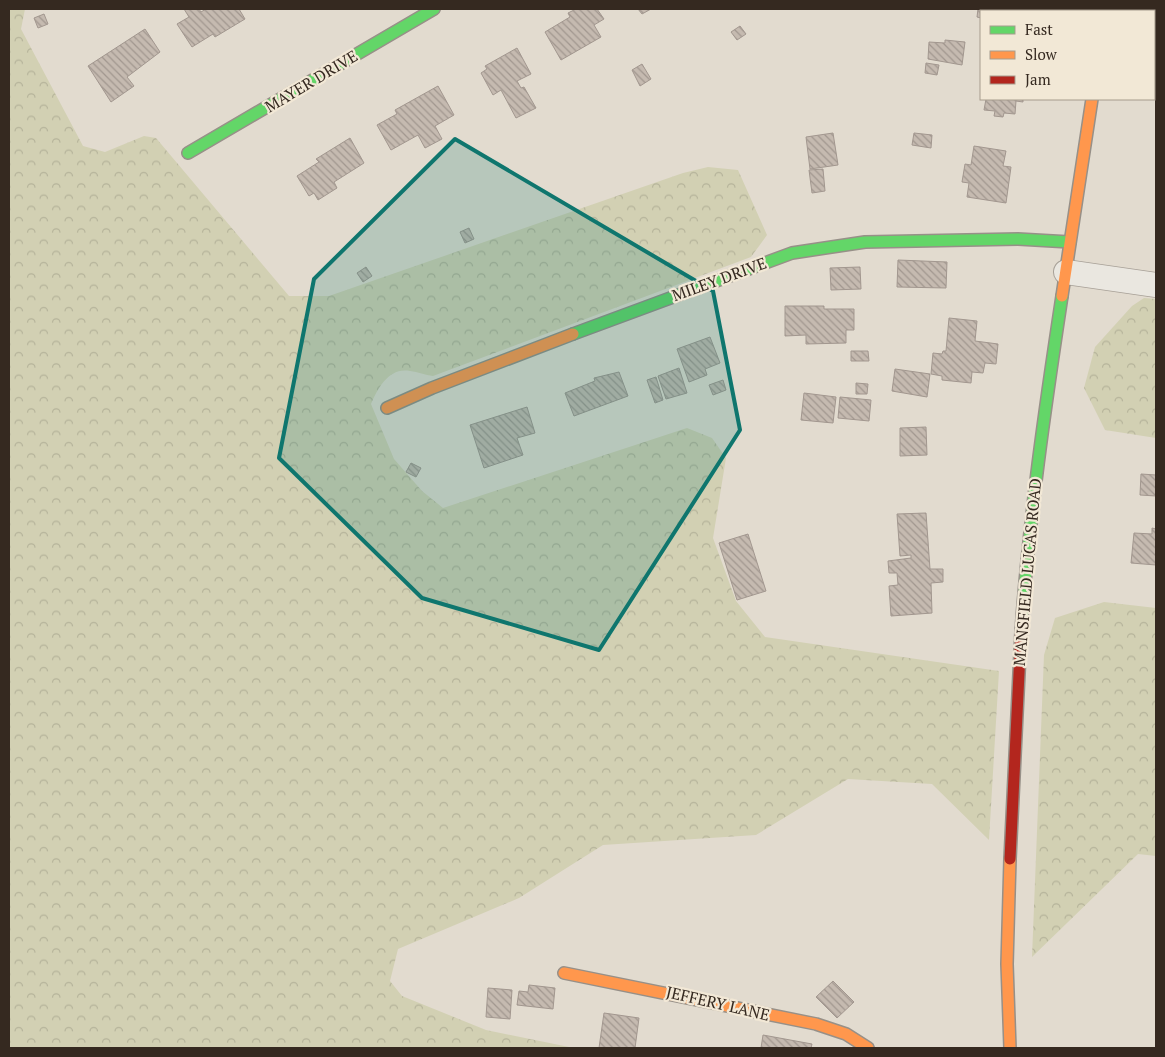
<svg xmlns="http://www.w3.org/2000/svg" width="1165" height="1057" font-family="'PT Serif',serif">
  <defs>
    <pattern id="forest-crowns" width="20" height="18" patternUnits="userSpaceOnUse" patternTransform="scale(1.25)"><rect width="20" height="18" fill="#d2d0b3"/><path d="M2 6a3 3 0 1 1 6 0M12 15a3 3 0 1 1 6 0" fill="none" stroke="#b5b39a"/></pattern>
    <pattern id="building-back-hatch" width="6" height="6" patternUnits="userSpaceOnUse" patternTransform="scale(1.25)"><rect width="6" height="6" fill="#c5bab0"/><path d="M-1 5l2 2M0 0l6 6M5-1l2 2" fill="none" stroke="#a1978f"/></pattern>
  </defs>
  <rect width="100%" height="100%" fill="#e2dbcf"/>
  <g fill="url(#forest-crowns)">
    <path d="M9,9H25L21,29L83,146L105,152L144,136L156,138L289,296H329L683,173L708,167L738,170L767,235L751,257L433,376C425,375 418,372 410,371C389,367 378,388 371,404L394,459L422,491L443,508L687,428L712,438L726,458L713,538L736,601L765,637L999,671L989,840L932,784L848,779L756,835L603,845L519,898L398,949L390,981L402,996L486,1030L574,1048H9Z"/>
    <polygon points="1144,298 1156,299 1156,438 1105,430 1084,388 1095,347 1132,306"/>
    <polygon points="1104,602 1156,608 1156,856 1138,854 1032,957 1044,655 1055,618"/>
  </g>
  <g fill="url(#building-back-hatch)" stroke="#a2978f">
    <polygon points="184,9 199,9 201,12 206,9 239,9 245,19 215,37 213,34 192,47 177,24 189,17"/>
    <polygon points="576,9 597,9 604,19 594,25 601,37 561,60 545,32 570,17 568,13"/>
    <polygon points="638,9 651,9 642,14"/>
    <polygon points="978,9 1031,9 1031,11 981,11 981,18 977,17"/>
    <polygon points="44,14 48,24 38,28 34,18"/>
    <polygon points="740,26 746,34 737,40 731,32"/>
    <polygon points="145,29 160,52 127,77 134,86 111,102 88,66"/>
    <polygon points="945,40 965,42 962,65 928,59 929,42 945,43"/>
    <polygon points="517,48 531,74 517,81 521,88 524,87 536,108 516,118 501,90 493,95 481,73 487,69 485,66"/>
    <polygon points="926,63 939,65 937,75 925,73"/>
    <polygon points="642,64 651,79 640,86 632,70"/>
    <polygon points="438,86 454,115 435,126 442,139 425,148 418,135 391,150 377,125 397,114 395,110"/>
    <polygon points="986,99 1023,99 1023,102 1016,101 1015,114 1004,113 1003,117 994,116 995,111 984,110"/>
    <polygon points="833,133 838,165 810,169 806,137"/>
    <polygon points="914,133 932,135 931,148 912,145"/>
    <polygon points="350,138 364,163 334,182 337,188 318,200 314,193 309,196 297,176 319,162 316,159"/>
    <polygon points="974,146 1006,151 1003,166 1011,167 1006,203 967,197 969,183 962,182 965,164 971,165"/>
    <polygon points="823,169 825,191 812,193 809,170"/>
    <polygon points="469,228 474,239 465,243 460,232"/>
    <polygon points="898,260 947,262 946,288 897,287"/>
    <polygon points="366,267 372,276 363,282 357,273"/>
    <polygon points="860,267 861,289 831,290 830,268"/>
    <polygon points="785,306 824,306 824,309 854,309 854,330 846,330 846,343 806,344 806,335 785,336"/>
    <polygon points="949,318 977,321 975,341 998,344 996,364 985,363 983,373 972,372 971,383 942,380 942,376 931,374 933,353 942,354 943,351 946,351"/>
    <polygon points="710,337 720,363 705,369 707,375 689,382 677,349"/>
    <polygon points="851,351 868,351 869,361 851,361"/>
    <polygon points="679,368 687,393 666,399 658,376"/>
    <polygon points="895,369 930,374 927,397 892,391"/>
    <polygon points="619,372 628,396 574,416 565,393 595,381 594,378"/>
    <polygon points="656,377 663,400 655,403 647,380"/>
    <polygon points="723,380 726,390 713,395 709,385"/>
    <polygon points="856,383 868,384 867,394 856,394"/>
    <polygon points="804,393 836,397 833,423 801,420"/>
    <polygon points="840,397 871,400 869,421 838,418"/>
    <polygon points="527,407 535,433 517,438 523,455 484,468 470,425"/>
    <polygon points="926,427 927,455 900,456 900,428"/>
    <polygon points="411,463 421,468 416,477 406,472"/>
    <polygon points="1141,474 1156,475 1156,496 1140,495"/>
    <polygon points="926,513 930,569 943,569 943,582 931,583 932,613 891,616 889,586 898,585 897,573 889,573 888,561 911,558 911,555 900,556 897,514"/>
    <polygon points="1152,528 1156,529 1156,565 1131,563 1134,533 1152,534"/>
    <polygon points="748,534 766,591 737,600 719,543"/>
    <polygon points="833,981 854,1002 837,1018 816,997"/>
    <polygon points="529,985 555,988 553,1009 517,1005 519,991 528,992"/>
    <polygon points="488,988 512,990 510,1019 486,1017"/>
    <polygon points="604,1013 639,1018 635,1048 599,1048"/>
    <polygon points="763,1035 812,1044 811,1048 761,1048"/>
  </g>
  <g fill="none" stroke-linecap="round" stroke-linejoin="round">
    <defs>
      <polyline id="street" points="1066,272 1156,285"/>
      <g id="fast">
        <polyline points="188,153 434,9"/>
        <polyline points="573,334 792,253 865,242 1018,239 1070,242"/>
        <path d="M1021,632C1029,519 1045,408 1062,296"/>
      </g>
      <g id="slow">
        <polyline points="1062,296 1092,99"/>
        <polyline points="387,408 432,388 573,334"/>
        <polyline points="564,973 816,1024 846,1034 868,1048"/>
        <polyline points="1010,1048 1007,964 1010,859"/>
      </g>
      <g id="jam">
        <polyline points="1107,11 1108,9"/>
        <polyline points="1010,859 1021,632"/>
      </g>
    </defs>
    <use href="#street" stroke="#a7a097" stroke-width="26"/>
    <use href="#fast" stroke="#979088" stroke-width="14"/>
    <use href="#slow" stroke="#979088" stroke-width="14"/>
    <use href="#jam" stroke="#979088" stroke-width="14"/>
    <use href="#street" stroke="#eae7e0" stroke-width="24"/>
    <use href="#fast" stroke="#63d668" stroke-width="11"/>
    <use href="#slow" stroke="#ff974d" stroke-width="11"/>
    <use href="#jam" stroke="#b3261e" stroke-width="11"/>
  </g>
  <path fill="#0f766e" fill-opacity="0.2" stroke="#0f766e" stroke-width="4" stroke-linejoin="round" d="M455,139L713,291L740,430L599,650L422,598L279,458L314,279Z"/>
  <g text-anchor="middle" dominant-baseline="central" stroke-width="4.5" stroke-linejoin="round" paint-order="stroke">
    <g font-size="16" fill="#352920" stroke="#f2e8d6">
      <text transform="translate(311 81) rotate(-31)">MAYER DRIVE</text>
      <text transform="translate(719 279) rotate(-20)">MILEY DRIVE</text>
      <text transform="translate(1027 572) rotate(-85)">MANSFIELD LUCAS ROAD</text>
      <text transform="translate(718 1003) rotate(13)">JEFFERY LANE</text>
    </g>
  </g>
  <rect width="1165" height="1057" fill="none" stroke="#352920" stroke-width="20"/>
  <rect x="980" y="10" width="175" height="90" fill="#f2e8d6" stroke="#a69c8d"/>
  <rect x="990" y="26" width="25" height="8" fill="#63d668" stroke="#a69c8d"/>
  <text x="1025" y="35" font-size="15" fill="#352920">Fast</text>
  <rect x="990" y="51" width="25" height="8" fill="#ff974d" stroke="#a69c8d"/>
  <text x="1025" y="60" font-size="15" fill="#352920">Slow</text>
  <rect x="990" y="76" width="25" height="8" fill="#b3261e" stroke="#a69c8d"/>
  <text x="1025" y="85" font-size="15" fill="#352920">Jam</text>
</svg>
